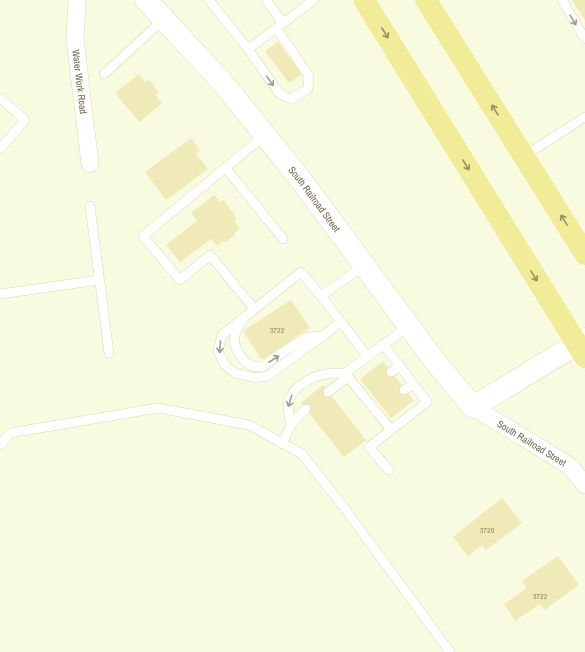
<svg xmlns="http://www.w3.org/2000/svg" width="585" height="652" font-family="'Archivo Narrow',sans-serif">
  <rect width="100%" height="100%" fill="#f8fbe0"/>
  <g fill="#efeab8">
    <polygon points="572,0 585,0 585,20"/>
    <polygon points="278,42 302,74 289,83 265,51"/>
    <polygon points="139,74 145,82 149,80 159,92 155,95 162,103 139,122 115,93"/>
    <polygon points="191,138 200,150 196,154 208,169 166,200 145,172"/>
    <polygon points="214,195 220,202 223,200 237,218 234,221 240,228 234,234 235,235 225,243 224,241 217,246 211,239 180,262 166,245 197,221 191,213"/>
    <polygon points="291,300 310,328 262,360 243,331"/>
    <polygon points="383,361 414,401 391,418 360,379"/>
    <polygon points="323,385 366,440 344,457 301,403"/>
    <polygon points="502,498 522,523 486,550 482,545 468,556 453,537"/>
    <polygon points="558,556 579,585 544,610 540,604 515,621 504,604 527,588 522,581"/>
  </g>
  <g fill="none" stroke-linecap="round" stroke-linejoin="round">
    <defs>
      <g id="service">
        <polyline points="209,0 248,49 283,23"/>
        <polyline points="266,0 283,23 314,0"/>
        <polyline points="562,0 585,39"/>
        <polyline points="248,49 279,93 291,99 308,89 309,76 276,28"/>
        <polyline points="104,74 164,19"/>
        <polyline points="0,98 25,120 0,149"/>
        <polyline points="524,156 585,117"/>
        <polyline points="225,167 283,239"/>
        <polyline points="90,206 109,353"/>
        <polyline points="0,294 99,280"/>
        <polyline points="321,296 367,356"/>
        <polyline points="254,309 210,255 180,280 143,236 265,135"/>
        <path d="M242,321C240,325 236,330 235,335C232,346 242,362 253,366C255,367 259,367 262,367L294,345L308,337L323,336"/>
        <polyline points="340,322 324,335 267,376 255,378 235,373 225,365 218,351 222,335 301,272 321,296 365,265"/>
        <polyline points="383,344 427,402 391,430 345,373 409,326"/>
        <polyline points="391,372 400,366"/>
        <polyline points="404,390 413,384"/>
        <polyline points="328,392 348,377"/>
        <path d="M291,425C289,417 287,408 289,400C293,386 313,376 326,374C332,373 339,373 345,373"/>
        <path d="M282,444C289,428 293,420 306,409"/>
        <polyline points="0,445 10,433 158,408 249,425 302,454 345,509 450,652"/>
        <polyline points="389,470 369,447 391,430"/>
      </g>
      <g id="minor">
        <path id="s1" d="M77,0L75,39L90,164"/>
        <path id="s2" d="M473,407L570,466L585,485"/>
      </g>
      <g id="tertiary">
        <path id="s3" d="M146,0L223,83L301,180L434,360L473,407L585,339"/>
      </g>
      <g id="trunk">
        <polyline points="364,0 585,357"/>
        <polyline points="426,0 585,254"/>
      </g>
    </defs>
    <use href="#service" stroke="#d9d8b7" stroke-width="10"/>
    <use href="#minor" stroke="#d9d8b7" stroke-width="18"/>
    <use href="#tertiary" stroke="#d9d8b7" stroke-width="23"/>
    <use href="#trunk" stroke="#fff" stroke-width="23"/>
    <use href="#service" stroke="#fff" stroke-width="9"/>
    <use href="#minor" stroke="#fff" stroke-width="17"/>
    <use href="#tertiary" stroke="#fff" stroke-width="22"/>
    <use href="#trunk" stroke="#f0ec98" stroke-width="22"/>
  </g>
  <defs><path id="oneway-shaft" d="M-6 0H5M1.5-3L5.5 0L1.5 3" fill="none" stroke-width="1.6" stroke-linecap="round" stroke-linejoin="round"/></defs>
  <g stroke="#a29f88">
    <use href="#oneway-shaft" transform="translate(573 20) rotate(59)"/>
    <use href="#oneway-shaft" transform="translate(270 81) rotate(54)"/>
    <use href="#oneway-shaft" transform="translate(220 347) rotate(94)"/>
    <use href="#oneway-shaft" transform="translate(274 359) rotate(-33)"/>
    <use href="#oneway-shaft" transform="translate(290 401) rotate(107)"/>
  </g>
  <g stroke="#969260">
    <use href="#oneway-shaft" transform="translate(385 33) rotate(58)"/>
    <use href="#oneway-shaft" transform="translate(495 110) rotate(-122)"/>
    <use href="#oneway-shaft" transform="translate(466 165) rotate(58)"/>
    <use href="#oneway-shaft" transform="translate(564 220) rotate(-122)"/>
    <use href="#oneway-shaft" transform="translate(534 276) rotate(58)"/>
  </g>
  <g text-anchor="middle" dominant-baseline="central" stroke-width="3.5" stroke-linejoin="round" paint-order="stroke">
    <g font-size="8" fill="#908b64">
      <text x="277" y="330">3722</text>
      <text x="487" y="530">3720</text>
      <text x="540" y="596">3722</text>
    </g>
    <g font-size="10" fill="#706b48" stroke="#fcfee5">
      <text stroke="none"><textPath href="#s1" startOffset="82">Water Work Road</textPath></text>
      <text stroke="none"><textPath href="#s3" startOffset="261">South Railroad Street</textPath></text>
      <text stroke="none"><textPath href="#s2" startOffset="69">South Railroad Street</textPath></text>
    </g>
  </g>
</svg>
